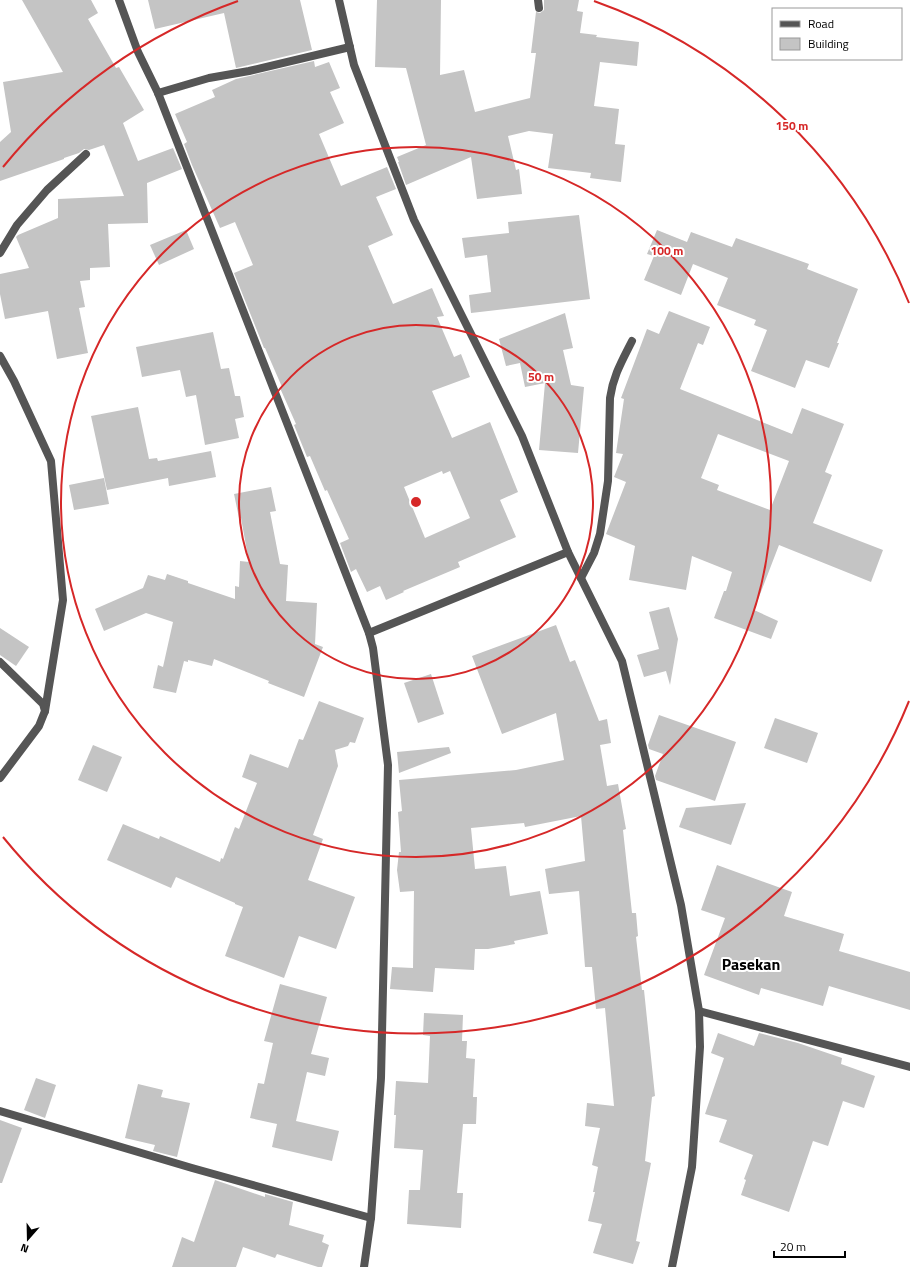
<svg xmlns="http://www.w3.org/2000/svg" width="910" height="1267" font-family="'Titillium Web',sans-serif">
  <rect width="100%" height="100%" fill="#fff"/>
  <g fill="#c4c4c4" fill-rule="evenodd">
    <polygon points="22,0 91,0 98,13 88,19 116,68 119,67 144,110 123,123 138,161 173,148 182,169 147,183 148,223 108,224 110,267 90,268 90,280 80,281 85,307 79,308 88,353 57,359 48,311 5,319 0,294 0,274 29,268 16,237 18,235 58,218 58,199 124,196 104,145 89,150 84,149 79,153 64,158 64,159 0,181 0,142 11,132 3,82 63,72"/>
    <polygon points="148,0 300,0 312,50 236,68 224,13 155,29"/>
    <polygon points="377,0 441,0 440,75 464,70 475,112 530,98 536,53 531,53 536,12 540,13 544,10 544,0 579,0 577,11 583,12 580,33 597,35 596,37 639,42 637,66 600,62 594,106 619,109 615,144 625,145 621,182 590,178 591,173 548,168 553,134 529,131 508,136 516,170 519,169 522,194 477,199 471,157 406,185 398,162 399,162 397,157 426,145 406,68 375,67"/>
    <path d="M314,61L315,67L329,62L340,88L330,92L344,123L319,134L341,186L387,167L396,189L376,197L393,235L368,246L393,304L432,288L444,316L437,317L454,357L461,354L470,377L432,391L452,438L490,422L518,492L500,500L516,537L458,562L460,567L403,591L404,592L386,600L380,586L367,592L356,569L351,572L340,543L349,539L327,490L325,491L310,456L307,457L294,425L296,424L280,388L282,387L265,348H264L234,273L253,265L235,222L220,228L192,165L184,144L187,142L175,114L215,97L212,90L236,79ZM442,471L443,474L450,471L470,518L425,538L404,487Z"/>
    <polygon points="579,215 590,299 471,313 469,295 491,292 487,255 465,258 462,238 509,233 508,222"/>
    <polygon points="186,230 194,249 159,265 150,245"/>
    <polygon points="657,230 687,242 691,232 732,247 736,238 809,264 807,269 858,289 837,343 839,343 829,368 806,360 795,388 751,371 767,330 754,325 756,320 717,305 728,278 693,264 681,295 644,280 654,256 647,254"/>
    <path d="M669,311L710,327L703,345L698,343L680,389L792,434L802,408L844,424L825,472L832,475L813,523L883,550L871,582L779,545L754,610L778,621L771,639L714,618L724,591H726L732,572L692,556L686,590L629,580L635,546L606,534L626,482L614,477L623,454L616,453L624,399L621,398L647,329L659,334ZM718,434L789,461L770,510L717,490L719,485L701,478Z"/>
    <polygon points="565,313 573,348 563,350 571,385 584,387 578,453 539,450 545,383 525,387 520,363 506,366 499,339"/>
    <polygon points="213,332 221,369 229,368 235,396 240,396 244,417 235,419 239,438 205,445 196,395 186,397 180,370 142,377 136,347"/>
    <polygon points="138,407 149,459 157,458 158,461 211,451 216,477 169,486 168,478 107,490 91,416"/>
    <polygon points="104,478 109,504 74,510 69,485"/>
    <polygon points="271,487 276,511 270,512 280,564 288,565 286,601 317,603 315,644 323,647 304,697 268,683 269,681 214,659 212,666 188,660 188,662 184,661 176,693 153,688 158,665 163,667 173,622 146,613 104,631 95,609 143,588 148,575 165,580 167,574 188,581 188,583 235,599 235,586 239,587 240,561 249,562 241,518 239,518 234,494"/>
    <polygon points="669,607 678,639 670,685 666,671 644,677 637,655 659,649 649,612"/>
    <polygon points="556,625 570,662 575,660 599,721 607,719 611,743 600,745 607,786 618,784 626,829 623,830 632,913 636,913 638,936 636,937 642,990 644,990 655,1096 652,1097 645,1161 651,1163 636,1241 640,1242 633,1264 593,1253 602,1224 588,1221 595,1192 593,1192 598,1167 592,1165 600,1128 585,1126 587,1103 614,1106 605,1008 596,1009 592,967 585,967 579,891 549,894 545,869 585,861 581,816 525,827 524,823 471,828 475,869 506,866 510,896 540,891 548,934 514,941 515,944 488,949 475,949 474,970 435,968 433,992 390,989 392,967 413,968 414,891 400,892 397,870 399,852 401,852 398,812 402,811 399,780 516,770 564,760 556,713 502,734 472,656"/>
    <polygon points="0,628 29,647 16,666 0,655"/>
    <polygon points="431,674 444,714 418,723 404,683"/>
    <polygon points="319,701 364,718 355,743 350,742 348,746 335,750 338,766 313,835 323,839 308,880 355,897 336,949 299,936 284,978 225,956 243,907 235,904 235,903 176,877 171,888 107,860 123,824 159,839 160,836 220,862 221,858 223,859 235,827 239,829 257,783 242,777 250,754 288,768 299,739 303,740"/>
    <polygon points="659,715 736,742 715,801 656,780 655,776 663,754 649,749 648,745"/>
    <polygon points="775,718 818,733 807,763 764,748"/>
    <polygon points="93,745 122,757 107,792 78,780"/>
    <polygon points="449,747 451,753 399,773 397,752"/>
    <polygon points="746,803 731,845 679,827 686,808"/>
    <polygon points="717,865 792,892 784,916 844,934 839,951 910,972 910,1010 829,986 823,1006 761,988 759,995 704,975 725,918 701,910"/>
    <polygon points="280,984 327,997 311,1054 329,1058 325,1076 307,1072 296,1121 339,1131 332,1161 272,1147 277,1124 250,1118 258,1083 264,1084 273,1043 264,1041"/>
    <polygon points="424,1013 463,1015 462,1041 467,1041 466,1058 475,1059 473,1097 477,1097 476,1124 463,1124 457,1193 463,1193 461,1228 407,1224 409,1190 420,1190 423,1150 394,1148 396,1115 394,1115 396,1081 428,1083 430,1036 423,1035"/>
    <polygon points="718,1033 754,1046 759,1033 798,1043 842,1058 841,1064 875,1076 864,1108 843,1101 828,1146 813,1141 789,1212 741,1195 746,1180 744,1179 753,1155 719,1142 727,1120 705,1114 724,1058 711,1053"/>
    <polygon points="36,1078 56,1085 45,1118 24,1110"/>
    <polygon points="138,1084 163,1090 161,1097 190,1103 177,1157 153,1151 155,1145 125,1138"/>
    <polygon points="0,1120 22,1128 2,1183 0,1183"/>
    <polygon points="215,1180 265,1197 265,1194 293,1202 289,1225 324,1235 322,1242 329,1245 322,1267 318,1267 277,1254 275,1258 243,1247 236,1267 172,1267 182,1237 194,1242"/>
  </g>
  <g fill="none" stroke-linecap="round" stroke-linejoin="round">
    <g stroke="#555" stroke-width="8">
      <polyline points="119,0 138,52 158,93 369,633"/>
      <polyline points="339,0 354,65 414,220 522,436 568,552 622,661 681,905 699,1011 700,1047 692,1167 672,1267"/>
      <polyline points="538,0 539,8"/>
      <polyline points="158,93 209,78 249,71 350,47"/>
      <polyline points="0,253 17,225 47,190 86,154"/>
      <polyline points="0,356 14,381 51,461 63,600 45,711"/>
      <path d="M581,578L594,553L600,534L608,481L610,398C613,376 622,361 632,341"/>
      <polyline points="0,662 43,704 45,711 39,726 0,778"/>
      <polyline points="699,1011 910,1067"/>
      <polyline points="0,1111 192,1168 371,1218"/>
      <polyline points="364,1267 371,1218 381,1078 388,765 373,648 369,633 568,552"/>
    </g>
  </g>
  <g fill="none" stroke="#d62828" stroke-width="2">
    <circle cx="416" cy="502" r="177"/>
    <circle cx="416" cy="502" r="355"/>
    <path d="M909 701A532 532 0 0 1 3 837M3 167A532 532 0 0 1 238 1M594 1A532 532 0 0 1 909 303"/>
  </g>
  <g text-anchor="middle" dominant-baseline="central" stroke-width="4" stroke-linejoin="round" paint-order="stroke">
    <g font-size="16" font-weight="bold" fill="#000" stroke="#fff">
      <text x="751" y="964">Pasekan</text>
    </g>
  </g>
  <circle cx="416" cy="502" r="6" fill="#d62828" stroke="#fff" stroke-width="2"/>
  <g font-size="12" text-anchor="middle" font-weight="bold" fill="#d62828" stroke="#fff" stroke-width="4" stroke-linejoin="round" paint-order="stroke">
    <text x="792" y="130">150 m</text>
    <text x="667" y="255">100 m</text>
    <text x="541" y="381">50 m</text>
  </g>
  <rect x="772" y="8" width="130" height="52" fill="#ffffff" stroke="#999999"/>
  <rect x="780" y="21" width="20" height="6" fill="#555555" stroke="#999999"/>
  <text x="808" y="28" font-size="12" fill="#000000">Road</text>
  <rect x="780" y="38" width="20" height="12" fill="#c4c4c4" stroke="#999999"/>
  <text x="808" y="48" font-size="12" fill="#000000">Building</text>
  <g transform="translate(28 1239) rotate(200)" stroke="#ffffff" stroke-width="3" paint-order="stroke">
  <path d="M0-3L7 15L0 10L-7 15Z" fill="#000000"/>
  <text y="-6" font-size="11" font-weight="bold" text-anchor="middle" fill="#000000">N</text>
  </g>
  <path d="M774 1251v6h71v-6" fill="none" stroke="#000000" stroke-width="2"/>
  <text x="780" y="1251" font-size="12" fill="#000000" stroke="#ffffff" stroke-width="3" paint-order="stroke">20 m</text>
</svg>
